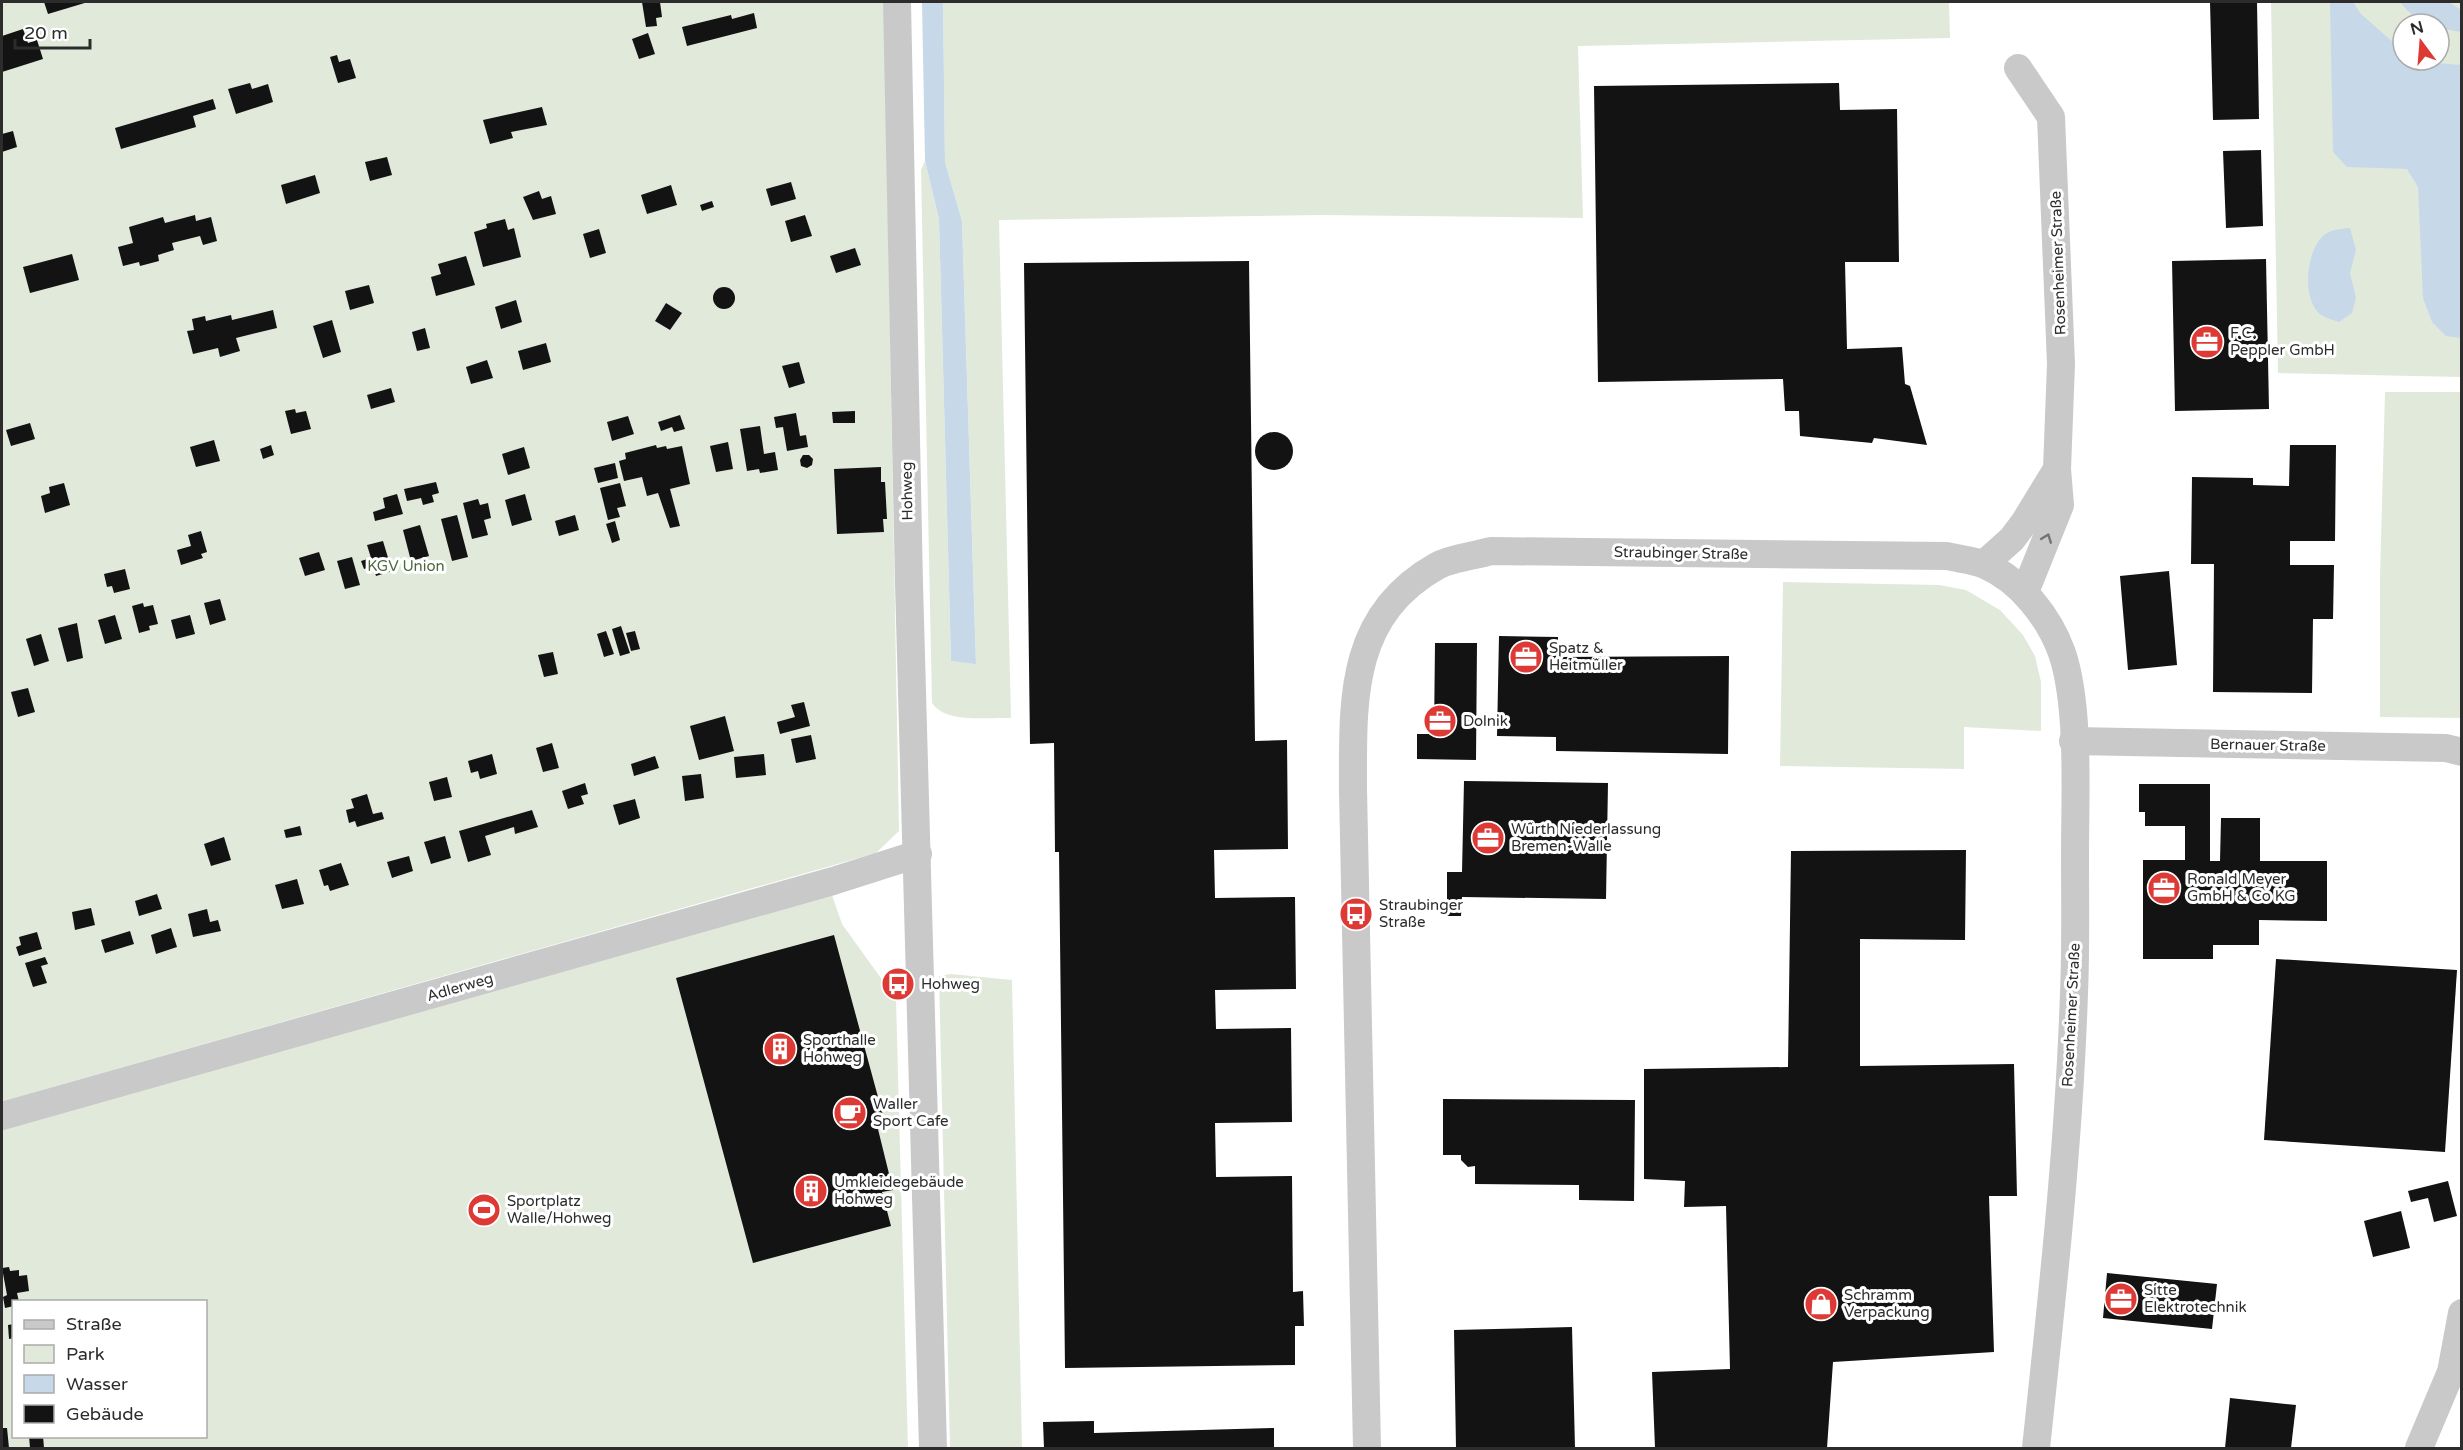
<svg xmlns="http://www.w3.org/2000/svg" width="2463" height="1450" font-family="'Varela Round',sans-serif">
  <rect width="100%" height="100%" fill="#fff"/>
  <g fill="#e1eada" fill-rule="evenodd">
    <path d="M2,2H884L899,831L876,853L25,1095L831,892L842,924L896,999L908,1448H2ZM14,1302H206V1436H14Z"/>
    <path d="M943,2H2014L1949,3L1950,38L1578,46L1583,218L1321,215L999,220L1011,718C988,717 946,724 932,703L921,170L925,161L939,219L951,661L976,663L962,221L945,162Z"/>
    <path d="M2271,2H2461V377L2278,373ZM2403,24H2439V60H2403Z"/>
    <polygon points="2385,392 2461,392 2461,718 2380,717 2380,577"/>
    <polygon points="1783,582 1939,585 1966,590 2000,610 2023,635 2035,656 2041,682 2041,731 1964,727 1964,769 1780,766"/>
    <polygon points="951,974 1012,980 1022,1448 950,1448 939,976"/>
  </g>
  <g fill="#c7d8e9">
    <polygon points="922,2 943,2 945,162 962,221 976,664 951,661 939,219 925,161"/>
    <polygon points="2330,2 2353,2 2361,14 2403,51 2403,60 2461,65 2461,338 2446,336 2432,322 2423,298 2418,187 2407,169 2347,167 2333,152"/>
    <path d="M2400,2H2449L2461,10V32L2439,28V24C2422,24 2410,15 2400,2Z"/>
    <path d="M2350,228L2356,250L2350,273L2356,298L2352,313L2339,322C2334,320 2325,318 2321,315C2301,299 2306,252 2323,236C2330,229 2341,229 2350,228Z"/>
  </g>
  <g fill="#131313">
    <polygon points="44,2 88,2 48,14"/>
    <polygon points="642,2 660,2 662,17 656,18 657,26 646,27"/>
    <polygon points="2210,2 2257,2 2259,119 2213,120"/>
    <polygon points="754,13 757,28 687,46 682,27 731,15 732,19"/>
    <polygon points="23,29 28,43 37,40 43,59 2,72 2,36"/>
    <polygon points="648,33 655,54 639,59 632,39"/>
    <polygon points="337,55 339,62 350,59 356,78 338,83 330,57"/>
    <polygon points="250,83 252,89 268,84 273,102 236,114 228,89"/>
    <polygon points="1839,83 1840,110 1897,109 1899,262 1845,262 1847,349 1902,347 1905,384 1910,386 1927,445 1874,438 1872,443 1800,436 1799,411 1785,411 1783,379 1598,382 1594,86"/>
    <polygon points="213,99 216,109 193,116 196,127 121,149 115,128"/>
    <polygon points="542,107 547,125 511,132 513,138 490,144 483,120"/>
    <polygon points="13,131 17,147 2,152 2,134"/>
    <polygon points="2261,150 2263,226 2226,228 2223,151"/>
    <polygon points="387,157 392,175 370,181 365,162"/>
    <polygon points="315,175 320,193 286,204 281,185"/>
    <polygon points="791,182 796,199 771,206 766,189"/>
    <polygon points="671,185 677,205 647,214 641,195"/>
    <polygon points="539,191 542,199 551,196 556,214 533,220 523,197"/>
    <polygon points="712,201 714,207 702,211 700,205"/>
    <polygon points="195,215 196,221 211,217 217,241 203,245 200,236 172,243 174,250 158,255 159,261 140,266 139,262 123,266 118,247 133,243 129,227 163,217 165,223"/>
    <polygon points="805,215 812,236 791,242 785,221"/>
    <polygon points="505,219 508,230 514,228 521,257 483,267 474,232 487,228 486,224"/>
    <polygon points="599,229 606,253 590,258 583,234"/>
    <polygon points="855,248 861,265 836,273 830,256"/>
    <polygon points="72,254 79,280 30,293 23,267"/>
    <polygon points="466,256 475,285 436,296 431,277 441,274 438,264"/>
    <polygon points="2266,259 2269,409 2175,411 2172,261"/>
    <polygon points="1249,261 1255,741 1287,740 1288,849 1214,850 1215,898 1295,897 1296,989 1215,990 1216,1029 1291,1028 1292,1122 1215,1123 1216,1177 1292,1176 1293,1292 1303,1291 1304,1326 1295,1326 1295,1365 1065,1368 1059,852 1055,852 1054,743 1030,744 1024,263"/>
    <polygon points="369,285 374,303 350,310 345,291"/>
    <circle cx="724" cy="298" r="11"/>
    <polygon points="516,300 522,322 501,329 495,307"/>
    <polygon points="666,303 682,313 670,330 655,321"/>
    <polygon points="273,310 277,328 236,338 240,351 220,357 218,348 193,354 187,331 194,330 192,319 205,316 206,321 231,315 232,320"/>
    <polygon points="332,320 341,352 323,358 313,326"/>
    <polygon points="425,328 430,348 417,351 412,332"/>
    <polygon points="546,343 551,362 523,370 518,351"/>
    <polygon points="487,360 493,378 471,384 466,367"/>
    <polygon points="799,362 805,383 789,388 782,366"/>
    <polygon points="391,388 395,402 371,409 367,395"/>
    <polygon points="295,409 296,413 306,411 311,429 291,434 285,411"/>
    <polygon points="855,411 855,423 833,423 832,412"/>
    <polygon points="796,413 800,436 806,435 808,447 787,451 783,427 776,428 774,417"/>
    <polygon points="680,415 685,429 674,432 672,427 661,431 658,422"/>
    <polygon points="628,416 634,434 612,441 607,422"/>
    <polygon points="30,423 35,439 11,446 6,430"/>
    <polygon points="760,426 764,454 775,452 778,470 760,473 759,469 747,471 740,429"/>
    <circle cx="1274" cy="451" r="19"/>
    <polygon points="214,440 220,461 196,467 190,447"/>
    <polygon points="728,442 733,469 716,472 710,446"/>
    <polygon points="271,445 274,455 263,459 260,449"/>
    <polygon points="656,445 657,448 666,446 667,449 682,446 690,484 670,489 680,526 670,528 658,493 647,496 642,477 624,481 619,461 626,459 625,453"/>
    <polygon points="2290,445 2336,445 2335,541 2290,541 2290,565 2334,565 2333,619 2313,619 2312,693 2213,692 2214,564 2191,564 2192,477 2253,478 2253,485 2289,486"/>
    <polygon points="524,447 530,468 508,475 502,454"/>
    <polygon points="803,455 809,455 813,459 812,465 807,468 801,466 800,460"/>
    <polygon points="615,463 618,478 598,483 594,468"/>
    <polygon points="881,467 881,482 885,482 887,519 883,519 884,532 837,534 834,469"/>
    <polygon points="436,482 439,493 432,495 434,502 423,505 421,498 407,501 404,489"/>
    <polygon points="64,483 70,505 45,513 41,496 50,493 49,487"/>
    <polygon points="620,483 626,506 617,508 620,517 608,520 600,488"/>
    <polygon points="397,494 403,514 375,521 373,512 385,508 383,498"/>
    <polygon points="525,494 532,520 512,526 505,500"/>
    <polygon points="478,499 480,505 488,503 491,518 484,520 488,535 472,539 463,503"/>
    <polygon points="457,515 468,557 452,561 441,519"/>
    <polygon points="575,515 579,530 559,536 555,521"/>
    <polygon points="615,521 620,540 612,543 606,524"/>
    <polygon points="420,525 429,556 411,561 403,530"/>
    <polygon points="201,531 207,552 201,554 203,558 181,565 177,550 191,546 188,535"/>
    <polygon points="383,541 392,571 376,576 373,566 364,569 361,561 371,558 367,545"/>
    <polygon points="319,552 325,570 305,576 299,558"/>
    <polygon points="352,557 360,585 345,589 337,561"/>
    <polygon points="125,569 130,589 114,593 112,586 107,587 104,574"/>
    <polygon points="2169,571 2177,665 2128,670 2120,576"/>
    <polygon points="220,599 226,620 210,625 204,603"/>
    <polygon points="143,603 144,607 153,605 158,624 149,626 150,630 139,633 132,606"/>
    <polygon points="115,615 122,639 105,644 98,620"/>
    <polygon points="190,615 195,634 176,639 171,620"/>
    <polygon points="77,623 83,658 67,662 58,628"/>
    <polygon points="621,626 630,653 620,656 612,629"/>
    <polygon points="606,631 614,654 604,657 597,634"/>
    <polygon points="635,631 640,649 631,651 626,633"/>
    <polygon points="41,634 49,661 34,666 26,639"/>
    <polygon points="1499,636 1558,637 1558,657 1729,656 1728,754 1556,751 1556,737 1497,736"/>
    <polygon points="1435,643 1477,643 1476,760 1417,759 1417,734 1434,734"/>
    <polygon points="553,652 558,674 544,677 538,655"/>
    <polygon points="28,688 35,712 18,717 11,692"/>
    <polygon points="804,702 810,726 780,734 777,722 795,717 791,705"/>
    <polygon points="725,716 734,751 699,760 690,726"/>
    <polygon points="811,735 816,759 796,763 791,739"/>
    <polygon points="552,743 559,768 543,772 536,748"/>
    <polygon points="492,754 497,774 480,779 478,771 471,773 468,761"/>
    <polygon points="764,754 766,775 736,778 734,757"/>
    <polygon points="655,756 659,768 634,776 631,764"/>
    <polygon points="701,774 704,798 685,801 682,776"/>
    <polygon points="447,777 452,797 434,801 429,782"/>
    <polygon points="1464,781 1608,783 1606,899 1462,897 1461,916 1447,916 1447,872 1462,872"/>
    <polygon points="585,783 588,794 581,796 584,804 568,809 562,791"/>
    <polygon points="2139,784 2210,784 2210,861 2220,861 2221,818 2260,818 2260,861 2327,861 2327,921 2259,920 2259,945 2213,945 2213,959 2143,959 2143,860 2185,860 2185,826 2145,826 2145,812 2139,812"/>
    <polygon points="367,794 373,814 382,812 384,819 357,827 355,821 349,823 346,810 354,808 351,799"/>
    <polygon points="635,799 640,818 619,825 613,805"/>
    <polygon points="532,810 538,827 515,834 514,827 485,836 491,855 468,862 459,831"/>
    <polygon points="300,826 302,835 286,838 284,830"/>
    <polygon points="445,836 451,858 431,864 424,842"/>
    <polygon points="224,837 231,860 211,866 204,844"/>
    <polygon points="1966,850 1965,940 1860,939 1860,1066 2014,1064 2017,1196 1989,1196 1994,1352 1833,1362 1827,1448 1655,1448 1652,1372 1730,1369 1726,1206 1684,1207 1685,1181 1644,1179 1644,1069 1788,1067 1791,851"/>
    <polygon points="409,856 413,871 392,878 387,862"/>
    <polygon points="341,863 349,885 330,891 328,885 324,886 319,870"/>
    <polygon points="297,879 304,904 282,909 275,885"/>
    <polygon points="157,894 162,909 139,916 135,901"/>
    <polygon points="91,908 95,925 75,930 72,912"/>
    <polygon points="207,909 210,922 218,920 221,931 193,937 188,914"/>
    <polygon points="171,928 177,947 156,954 151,935"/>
    <polygon points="130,931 134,944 105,953 101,940"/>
    <polygon points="37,932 42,949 19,956 16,947 21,945 19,937"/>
    <polygon points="834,935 884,1119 876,1121 893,1190 882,1192 891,1226 753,1263 676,978"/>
    <polygon points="45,957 48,964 41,966 47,983 33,987 25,963"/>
    <polygon points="2276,959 2457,970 2445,1152 2264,1140"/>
    <polygon points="1443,1099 1635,1100 1634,1201 1579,1200 1579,1185 1475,1184 1475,1166 1468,1167 1461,1160 1461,1155 1443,1155"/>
    <polygon points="2448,1181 2457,1216 2434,1222 2428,1198 2411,1202 2408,1191"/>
    <polygon points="2401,1211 2410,1248 2373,1257 2364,1221"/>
    <polygon points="9,1267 10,1271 19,1270 19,1276 27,1275 29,1291 17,1293 19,1302 14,1302 14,1306 5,1308 3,1297 7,1295 2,1268"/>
    <polygon points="2107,1273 2217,1284 2212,1329 2103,1318"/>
    <polygon points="14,1324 14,1338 9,1339 8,1325"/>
    <polygon points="1572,1327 1575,1448 1456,1448 1454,1330"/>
    <polygon points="2230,1398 2296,1405 2291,1448 2225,1448"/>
    <polygon points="1094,1421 1094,1433 1274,1428 1274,1448 1044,1448 1043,1422"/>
    <polygon points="2,1428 7,1428 9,1448 2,1448"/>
    <polygon points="29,1436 43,1436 44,1448 30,1448"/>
  </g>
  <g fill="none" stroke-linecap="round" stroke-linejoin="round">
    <g stroke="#c9c9c9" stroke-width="28">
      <polyline points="897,2 909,584 933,1448"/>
      <polyline points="2018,68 2051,117 2061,364 2057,469 2060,505 2025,592"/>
      <polyline points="1984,564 2012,539 2024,523 2057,469"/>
      <polyline points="2073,741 2446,748 2462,752"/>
      <polyline points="2,1116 833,881 918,854"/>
      <path d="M1367,1448L1353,790C1353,701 1348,616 1437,566C1452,558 1474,556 1491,551L1947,556C1959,559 1974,560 1985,565C2020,580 2049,617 2062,653C2080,706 2075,797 2075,854C2075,900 2076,947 2074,993C2069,1144 2052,1298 2036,1448"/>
      <polyline points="2419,1448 2451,1372 2462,1313"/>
    </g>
  </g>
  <defs><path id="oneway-chevron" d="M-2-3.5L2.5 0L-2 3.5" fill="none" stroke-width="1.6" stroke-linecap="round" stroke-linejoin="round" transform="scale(1.5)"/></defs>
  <use stroke="#737373" href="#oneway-chevron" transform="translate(2047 538) rotate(-69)"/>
  <defs>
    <symbol id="office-disc" viewBox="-11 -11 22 22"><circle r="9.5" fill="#dd3935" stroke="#fff"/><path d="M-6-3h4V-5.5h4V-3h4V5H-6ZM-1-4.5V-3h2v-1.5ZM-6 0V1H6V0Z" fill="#fff"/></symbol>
    <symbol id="bus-disc" viewBox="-11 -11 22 22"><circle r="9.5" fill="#dd3935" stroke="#fff"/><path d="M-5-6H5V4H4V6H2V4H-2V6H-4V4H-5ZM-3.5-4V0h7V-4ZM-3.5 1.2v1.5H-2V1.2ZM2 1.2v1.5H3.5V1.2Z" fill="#fff"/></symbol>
    <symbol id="building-disc" viewBox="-11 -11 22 22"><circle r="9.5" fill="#dd3935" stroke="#fff"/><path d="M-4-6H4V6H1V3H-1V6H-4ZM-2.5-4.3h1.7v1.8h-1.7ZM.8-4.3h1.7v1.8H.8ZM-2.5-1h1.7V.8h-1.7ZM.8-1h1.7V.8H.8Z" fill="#fff"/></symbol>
    <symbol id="cafe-disc" viewBox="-11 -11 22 22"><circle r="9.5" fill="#dd3935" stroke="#fff"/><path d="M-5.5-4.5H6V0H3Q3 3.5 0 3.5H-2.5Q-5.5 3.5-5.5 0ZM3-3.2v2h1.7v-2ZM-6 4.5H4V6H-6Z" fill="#fff"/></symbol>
    <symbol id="stadium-disc" viewBox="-11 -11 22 22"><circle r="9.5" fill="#dd3935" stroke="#fff"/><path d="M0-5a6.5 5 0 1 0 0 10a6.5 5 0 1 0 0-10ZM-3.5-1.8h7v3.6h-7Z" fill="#fff"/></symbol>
    <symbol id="shop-disc" viewBox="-11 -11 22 22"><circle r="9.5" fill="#dd3935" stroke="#fff"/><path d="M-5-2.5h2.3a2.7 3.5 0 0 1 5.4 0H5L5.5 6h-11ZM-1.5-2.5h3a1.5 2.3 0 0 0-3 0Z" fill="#fff"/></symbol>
  </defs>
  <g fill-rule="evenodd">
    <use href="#office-disc" x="2188" y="323" width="38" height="38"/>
    <use href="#office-disc" x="1507" y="638" width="38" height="38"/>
    <use href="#office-disc" x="1421" y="702" width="38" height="38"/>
    <use href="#office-disc" x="1469" y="819" width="38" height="38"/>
    <use href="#office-disc" x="2145" y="869" width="38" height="38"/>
    <use href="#bus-disc" x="1337" y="895" width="38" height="38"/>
    <use href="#bus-disc" x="879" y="965" width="38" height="38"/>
    <use href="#building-disc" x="761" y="1030" width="38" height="38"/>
    <use href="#cafe-disc" x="831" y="1094" width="38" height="38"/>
    <use href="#building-disc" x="792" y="1172" width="38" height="38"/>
    <use href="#stadium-disc" x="465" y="1191" width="38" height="38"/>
    <use href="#office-disc" x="2102" y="1280" width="38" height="38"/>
    <use href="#shop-disc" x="1802" y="1285" width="38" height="38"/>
  </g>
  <g text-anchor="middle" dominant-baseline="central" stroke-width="6" stroke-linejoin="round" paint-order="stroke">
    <g font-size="15" fill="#2c2c2c" stroke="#fff">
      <text transform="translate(2058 263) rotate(-92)">Rosenheimer Straße</text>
      <text transform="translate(907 491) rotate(-91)">Hohweg</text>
      <text transform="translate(1681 553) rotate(1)">Straubinger Straße</text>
      <text transform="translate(2268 745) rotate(1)">Bernauer Straße</text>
      <text transform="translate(460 987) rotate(-16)">Adlerweg</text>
      <text transform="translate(2071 1015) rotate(-87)">Rosenheimer Straße</text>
    </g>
    <g font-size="15" fill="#2c2c2c" stroke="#fff" text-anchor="start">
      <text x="2230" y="333">F.C.<tspan x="2230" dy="17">Peppler GmbH</tspan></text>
      <text x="1549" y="648">Spatz &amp;<tspan x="1549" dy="17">Heitmüller</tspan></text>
      <text x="1463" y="721">Dolnik</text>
      <text x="1511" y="829">Würth Niederlassung<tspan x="1511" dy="17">Bremen-Walle</tspan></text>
      <text x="2187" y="879">Ronald Meyer<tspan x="2187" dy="17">GmbH &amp; Co KG</tspan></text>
      <text x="1379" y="905">Straubinger<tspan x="1379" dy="17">Straße</tspan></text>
      <text x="921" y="984">Hohweg</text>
      <text x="803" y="1040">Sporthalle<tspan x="803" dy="17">Hohweg</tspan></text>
      <text x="873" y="1104">Waller<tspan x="873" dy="17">Sport Cafe</tspan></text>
      <text x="834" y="1182">Umkleidegebäude<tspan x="834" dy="17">Hohweg</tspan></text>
      <text x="507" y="1201">Sportplatz<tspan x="507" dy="17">Walle/Hohweg</tspan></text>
      <text x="2144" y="1290">Sitte<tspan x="2144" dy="17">Elektrotechnik</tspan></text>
      <text x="1844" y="1295">Schramm<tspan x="1844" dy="17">Verpackung</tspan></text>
    </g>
    <g font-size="15" fill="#4c663c" stroke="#fff">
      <text x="406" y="566">KGV Union</text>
    </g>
  </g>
  <rect width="2463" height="1450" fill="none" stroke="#2c2c2c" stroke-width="6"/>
  <rect x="12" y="1300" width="195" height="138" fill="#ffffff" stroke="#ababab" stroke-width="1.5"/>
  <rect x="24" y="1320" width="30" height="9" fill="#c9c9c9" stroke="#ababab" stroke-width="1.5"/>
  <text x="66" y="1330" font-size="18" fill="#2c2c2c">Straße</text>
  <rect x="24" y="1345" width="30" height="18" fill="#e1eada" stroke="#ababab" stroke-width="1.5"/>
  <text x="66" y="1360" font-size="18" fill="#2c2c2c">Park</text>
  <rect x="24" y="1375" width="30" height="18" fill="#c7d8e9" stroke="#ababab" stroke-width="1.5"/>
  <text x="66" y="1390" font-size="18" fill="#2c2c2c">Wasser</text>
  <rect x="24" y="1405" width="30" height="18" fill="#131313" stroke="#ababab" stroke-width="1.5"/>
  <text x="66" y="1420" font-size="18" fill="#2c2c2c">Gebäude</text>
  <g transform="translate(2421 42) rotate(344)"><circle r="28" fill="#ffffff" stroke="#ababab" stroke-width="1.5"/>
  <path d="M0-4.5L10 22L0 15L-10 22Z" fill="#dd3935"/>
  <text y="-9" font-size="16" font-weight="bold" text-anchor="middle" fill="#2c2c2c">N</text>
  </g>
  <path d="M15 39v9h75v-9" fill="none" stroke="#2c2c2c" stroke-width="3"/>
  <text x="24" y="39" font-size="18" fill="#2c2c2c" stroke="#ffffff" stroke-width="4.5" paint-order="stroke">20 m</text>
</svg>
